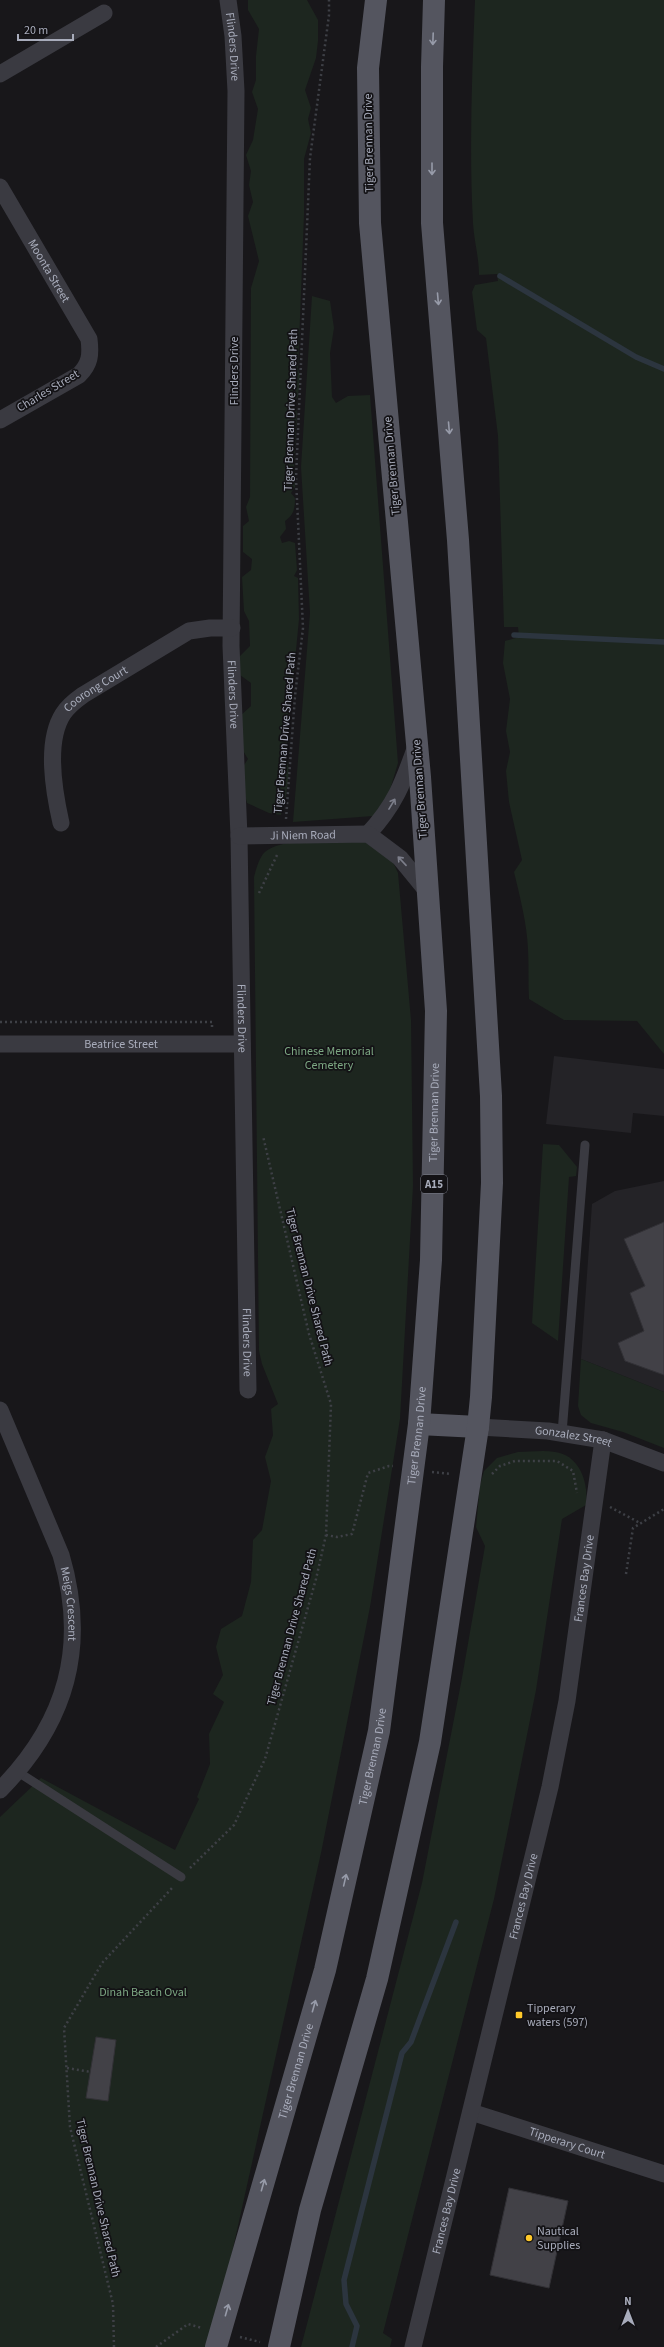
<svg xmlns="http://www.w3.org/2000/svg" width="664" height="2347" font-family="'Source Sans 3',sans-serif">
  <rect width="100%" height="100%" fill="#18171a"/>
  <g fill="#242327">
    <polygon points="554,1056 664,1069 664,1116 633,1113 631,1133 546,1124"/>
    <polygon points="664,1181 664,1392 581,1359 592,1204 615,1191"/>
  </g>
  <g fill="#1d261f">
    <path d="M248,0H307L318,20V41L316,58L305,90L311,108L308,119L311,133L304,159V215L298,369L300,375L298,397L295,400L297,414L294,468L295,487L291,493L295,498C295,508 294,515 285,521L286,529L280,537L282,543L289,541L295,543L297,570L294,576L298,578L299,619L286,755C292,773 286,797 281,815L269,813L247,803L239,773L248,759L237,741L239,717L251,706V683L240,675L239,657L250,646L249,621L244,611L242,577L251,570L252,559L243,552V526L249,521L246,507L250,497L251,288L259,261L248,216L253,202L249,185L251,171L246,155L253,140L258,109L252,92L256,80V56L259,29L248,10Z"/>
    <path d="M475,0H664V1054L637,1021L564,1020L529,999C528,982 529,966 528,949C527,924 520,897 514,872L522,860L509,802L506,771L510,752L506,731L510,699L503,663L505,641L519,637L518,627H504L498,436L486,338L477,330L472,292L475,285L498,281L497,274L479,275C479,257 474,241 473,223C469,149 472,74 475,0Z"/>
    <polygon points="312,296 330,301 334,328 330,353 332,397 336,403 348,396 370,395 398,763 389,793 373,816 293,822 310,613 301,467"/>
    <path d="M367,842L392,860L398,873L411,1020L413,1186L400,1419L370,1607L321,1853L211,2347H0V1817L41,1778L175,1850L199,1799L197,1797L210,1764L209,1734L224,1702L213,1694L223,1675L216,1647L221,1629L242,1616L251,1582L253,1540L262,1530L271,1481L265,1457L273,1435L271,1409L278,1404L262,1364L259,1351L254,877C256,870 258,861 263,854C280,835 342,842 367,842Z"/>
    <polygon points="543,1144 559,1145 577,1167 576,1176 569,1177 558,1341 532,1323"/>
    <polygon points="581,1359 664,1392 664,1448 623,1432 591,1423 581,1415 578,1406"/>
    <path d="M518,1452C530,1452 543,1450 555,1452C580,1455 589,1484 586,1505L562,1519L536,1690L494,1899L383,2333L392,2339L390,2347H301L422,1883L462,1678L485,1546L476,1527L480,1485L484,1471L497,1458Z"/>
  </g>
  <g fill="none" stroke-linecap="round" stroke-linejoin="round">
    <g stroke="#2c353f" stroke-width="5.5">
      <polyline points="500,276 636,357 664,369"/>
      <polyline points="514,635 664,642"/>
      <polyline points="352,2347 357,2326 346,2304 344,2280 402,2053 411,2042 456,1922"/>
    </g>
  </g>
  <g fill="#424147" stroke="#323136">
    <polygon points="664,1222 664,1375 625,1361 618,1343 644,1331 630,1293 645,1286 624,1239"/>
    <polygon points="96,2037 116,2040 108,2101 86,2098"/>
    <polygon points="509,2188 568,2201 549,2288 490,2275"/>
  </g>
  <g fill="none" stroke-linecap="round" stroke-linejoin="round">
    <g stroke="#3e4046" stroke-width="2.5" stroke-dasharray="2 3" stroke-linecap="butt">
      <polyline points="286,819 295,696 303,628 296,478 310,158 329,15 329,0"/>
      <polyline points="259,893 278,853"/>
      <polyline points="0,1022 212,1022 212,1028"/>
      <polyline points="432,1472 451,1474"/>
      <polyline points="492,1474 500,1466 515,1461 557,1461 573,1471 577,1493"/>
      <polyline points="610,1507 640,1523"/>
      <polyline points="326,1535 337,1537 352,1534 368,1473 389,1466 393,1466"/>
      <polyline points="626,1574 633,1528 664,1509"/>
      <polyline points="190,1868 234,1825 265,1759 316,1579 326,1535 331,1404 309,1334 263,1136"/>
      <polyline points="67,2068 91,2072"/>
      <polyline points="240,2337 260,2342"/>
      <polyline points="114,2347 113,2304 70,2127 64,2028 102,1963 173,1887"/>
      <polyline points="156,2347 188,2324 202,2328"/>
    </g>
    <g stroke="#3a3a41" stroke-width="9">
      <polyline points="562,1433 585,1145"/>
      <polyline points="18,1772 181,1877"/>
    </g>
    <g stroke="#3a3a41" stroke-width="17">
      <path id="s1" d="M228,0L233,36L236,91L231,646L239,836L248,1390"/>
      <polyline points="0,74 104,13"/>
      <path id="s2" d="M0,187L89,339C91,355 90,364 79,375L0,420"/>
      <path id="s3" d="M61,823C54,792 45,742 63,714C68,706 76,700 83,695L189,631L210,628H232"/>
      <path d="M368,834C395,805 403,783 416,746"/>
      <path id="s4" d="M239,836L368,834L400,858L427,891"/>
      <path id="s5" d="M0,1044H242"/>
      <path id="s6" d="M0,1410L61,1555C88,1646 67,1722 0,1790"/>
      <path id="s7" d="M478,1427L548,1431L603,1440L664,1463"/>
      <path id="s8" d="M471,2112L664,2174"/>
      <path id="s9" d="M413,2347L550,1787L567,1701L603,1440"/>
    </g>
    <g stroke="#54555f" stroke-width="22">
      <polyline points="419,1424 478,1427"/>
      <path id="s10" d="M216,2347L325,1970L379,1731L419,1424L431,1260L436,1011L420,777L370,223L368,68L376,0"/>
      <polyline points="279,2347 310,2210 377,1979 430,1742 478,1427 481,1397 492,1183 491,1096 458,540 432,223 432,67 434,0"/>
    </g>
  </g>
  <defs><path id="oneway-shaft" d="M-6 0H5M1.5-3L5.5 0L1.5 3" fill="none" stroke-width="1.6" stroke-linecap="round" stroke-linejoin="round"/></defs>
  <g stroke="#979ba9">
    <use href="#oneway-shaft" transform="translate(433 39) rotate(92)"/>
    <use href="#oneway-shaft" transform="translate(432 169) rotate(90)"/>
    <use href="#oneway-shaft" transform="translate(438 299) rotate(85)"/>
    <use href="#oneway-shaft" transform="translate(449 428) rotate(85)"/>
    <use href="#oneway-shaft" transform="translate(345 1880) rotate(-77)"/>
    <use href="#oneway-shaft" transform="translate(314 2006) rotate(-74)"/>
    <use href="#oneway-shaft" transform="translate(263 2185) rotate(-74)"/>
    <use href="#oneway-shaft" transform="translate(227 2310) rotate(-74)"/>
  </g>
  <g stroke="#7c7e8a">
    <use href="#oneway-shaft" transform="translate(392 804) rotate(-59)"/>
    <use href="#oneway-shaft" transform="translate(402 861) rotate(-133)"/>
  </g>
  <g fill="#ffc92a" stroke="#131215" stroke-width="1.5">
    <rect x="515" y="2011" width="8" height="8" rx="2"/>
    <circle cx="529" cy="2238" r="4"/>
  </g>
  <g text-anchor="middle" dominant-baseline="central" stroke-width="3.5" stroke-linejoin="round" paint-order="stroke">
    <rect fill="#131215" stroke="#7b7e89" stroke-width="1" x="421" y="1175" width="26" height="18" rx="3"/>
    <g font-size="11" font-weight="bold" fill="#a8acbb">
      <text x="434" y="1184">A15</text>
    </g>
    <g font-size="12" fill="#a8acbb" stroke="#131215">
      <text stroke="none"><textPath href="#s1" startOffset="47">Flinders Drive</textPath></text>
      <text transform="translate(369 143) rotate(-91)">Tiger Brennan Drive</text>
      <text stroke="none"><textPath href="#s2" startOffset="97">Moonta Street</textPath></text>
      <text transform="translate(234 371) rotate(-90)">Flinders Drive</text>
      <text transform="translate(48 391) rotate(-31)">Charles Street</text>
      <text transform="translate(291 410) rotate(-88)">Tiger Brennan Drive Shared Path</text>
      <text transform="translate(392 466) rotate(-95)">Tiger Brennan Drive</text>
      <text stroke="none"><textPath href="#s3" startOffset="153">Coorong Court</textPath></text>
      <text stroke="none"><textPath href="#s1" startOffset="695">Flinders Drive</textPath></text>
      <text transform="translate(285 733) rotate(-85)">Tiger Brennan Drive Shared Path</text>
      <text transform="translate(420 789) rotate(-94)">Tiger Brennan Drive</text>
      <text stroke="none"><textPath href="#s4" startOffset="64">Ji Niem Road</textPath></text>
      <text stroke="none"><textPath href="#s1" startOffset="1019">Flinders Drive</textPath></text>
      <text stroke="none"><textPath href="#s5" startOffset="121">Beatrice Street</textPath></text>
      <text stroke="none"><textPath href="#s10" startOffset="1259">Tiger Brennan Drive</textPath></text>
      <text transform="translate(309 1287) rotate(76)">Tiger Brennan Drive Shared Path</text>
      <text stroke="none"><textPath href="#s1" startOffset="1343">Flinders Drive</textPath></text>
      <text stroke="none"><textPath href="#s10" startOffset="935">Tiger Brennan Drive</textPath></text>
      <text stroke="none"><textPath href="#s7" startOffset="96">Gonzalez Street</textPath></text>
      <text stroke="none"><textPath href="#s9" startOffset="788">Frances Bay Drive</textPath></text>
      <text stroke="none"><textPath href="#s6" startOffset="207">Meigs Crescent</textPath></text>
      <text transform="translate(292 1627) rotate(-75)">Tiger Brennan Drive Shared Path</text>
      <text stroke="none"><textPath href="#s10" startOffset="611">Tiger Brennan Drive</textPath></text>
      <text stroke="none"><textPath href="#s9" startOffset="464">Frances Bay Drive</textPath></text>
      <text stroke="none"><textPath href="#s10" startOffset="287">Tiger Brennan Drive</textPath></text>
      <text stroke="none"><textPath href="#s8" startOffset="101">Tipperary Court</textPath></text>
      <text transform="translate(98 2198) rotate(77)">Tiger Brennan Drive Shared Path</text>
      <text stroke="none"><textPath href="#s9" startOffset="140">Frances Bay Drive</textPath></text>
    </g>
    <g font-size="12" fill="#7da883" stroke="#131215">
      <text x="329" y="1051">Chinese Memorial<tspan x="329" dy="14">Cemetery</tspan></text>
      <text x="143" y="1992">Dinah Beach Oval</text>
    </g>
    <g font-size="12" fill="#a8acbb" stroke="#131215" text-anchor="start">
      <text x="527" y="2008">Tipperary<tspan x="527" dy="14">waters (597)</tspan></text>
      <text x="537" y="2231">Nautical<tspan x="537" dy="14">Supplies</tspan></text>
    </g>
  </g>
  <g transform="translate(628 2311)" stroke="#131215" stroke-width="3" paint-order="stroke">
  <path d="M0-3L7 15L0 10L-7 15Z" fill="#a8acbb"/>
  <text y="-6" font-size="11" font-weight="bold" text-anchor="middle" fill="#a8acbb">N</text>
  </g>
  <path d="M18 34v6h55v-6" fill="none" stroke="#a8acbb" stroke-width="2"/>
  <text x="24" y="34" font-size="12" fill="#a8acbb" stroke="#131215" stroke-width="3" paint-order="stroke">20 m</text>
</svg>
